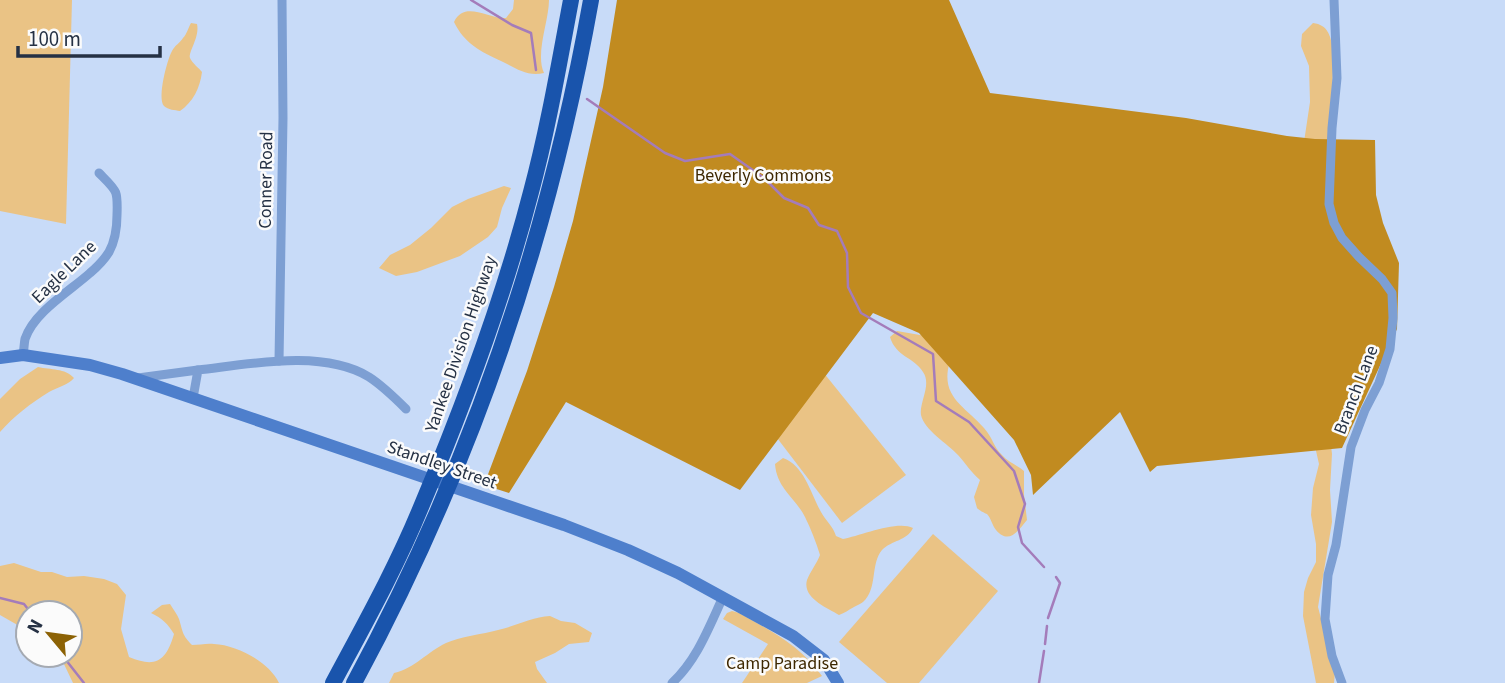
<svg xmlns="http://www.w3.org/2000/svg" width="1505" height="683" font-family="'Source Sans 3',sans-serif">
  <rect width="100%" height="100%" fill="#c8dbf8"/>
  <g fill="#eac385">
    <polygon points="0,0 72,0 66,224 0,211"/>
    <path d="M514,0H549C549,21 535,54 544,73C527,77 516,68 501,61C481,52 464,43 454,22C465,0 487,19 506,18L513,9Z"/>
    <path d="M191,23L197,24C200,37 188,52 190,58C192,63 199,68 202,72C200,88 193,102 180,111C175,110 168,110 164,106C157,98 167,60 172,51C175,45 180,43 183,38C187,34 188,28 191,23Z"/>
    <path d="M1313,23C1328,25 1330,35 1333,48L1332,162H1301L1310,102L1309,66L1301,46L1302,34Z"/>
    <polygon points="504,186 511,188 502,208 497,227 488,237 460,256 417,272 396,276 379,268 390,255 410,245 431,228 452,207 468,199"/>
    <path d="M897,331L937,338L950,361C939,397 965,406 984,428C993,438 993,446 1002,455C1008,462 1017,465 1024,471V495L1027,520C1018,531 1009,545 996,530C992,525 991,518 987,514C986,514 977,509 977,508L974,497L980,480C971,472 966,464 958,455C948,444 924,430 921,415C919,402 932,385 923,372C914,357 896,357 890,337Z"/>
    <polygon points="815,362 906,475 842,523 755,409"/>
    <path d="M38,367C51,370 65,368 74,378C68,385 58,387 49,392C31,403 14,416 0,432V399L20,379Z"/>
    <polygon points="1330,437 1332,454 1330,490 1332,522 1318,607 1335,672 1334,683 1316,683 1303,616 1304,592 1308,578 1316,562 1316,544 1311,515 1313,488 1319,464 1314,442"/>
    <path d="M783,458C804,465 811,494 821,512C826,521 833,526 836,536L843,539C860,536 897,520 913,528C907,541 892,540 882,550C870,564 878,589 863,602C861,604 857,605 854,607C848,610 845,613 839,615C827,608 802,598 807,580C810,572 817,563 820,555C816,542 811,529 805,517C795,497 777,489 775,464Z"/>
    <polygon points="933,534 998,591 919,683 887,683 839,642"/>
    <path d="M14,563L41,572H52L67,577L84,576L104,579L117,584L126,595L121,629L129,657C155,668 166,662 174,634C168,624 162,618 151,613L162,605L170,604C173,609 177,614 179,619C183,632 182,635 192,645C199,645 207,643 214,644C237,645 269,662 279,683H73L63,662L52,655H70V613H28V631L0,615V566Z"/>
    <path d="M732,611L739,613C770,630 801,646 822,676L807,683H742L768,644L723,619L727,613Z"/>
    <path d="M550,616L561,621L575,623L592,633L589,642L569,644L555,653L535,662L537,669L547,683H389L394,673C415,668 427,652 446,643C459,637 483,634 498,630C516,626 532,617 550,616Z"/>
  </g>
  <polygon fill="#c18b20" points="617,0 949,0 990,93 1186,118 1287,136 1315,139 1375,140 1376,195 1383,223 1399,263 1397,329 1342,448 1157,466 1150,472 1120,412 1033,495 1031,475 1014,440 919,333 873,313 740,490 566,402 509,493 484,485 527,371 554,287 573,221 603,87"/>
  <g fill="none" stroke-linecap="round" stroke-linejoin="round">
    <g stroke="#a47cba" stroke-width="2.5">
      <polyline points="471,0 512,25 531,33 536,70"/>
      <polyline points="587,99 665,153 685,161 730,154 764,178 784,198 808,208 819,225 837,231 847,253 848,287 861,313 933,354 936,401 969,422 1014,471 1025,504 1018,527 1022,543 1044,567"/>
      <polyline points="0,598 24,604 31,613"/>
      <polyline points="1048,618 1060,583 1056,577"/>
      <polyline points="1045,644 1047,626"/>
      <polyline points="62,655 84,683"/>
      <polyline points="1039,683 1044,651"/>
    </g>
    <g stroke="#7d9fd3" stroke-width="9">
      <polyline points="1334,0 1337,78 1332,128 1329,204 1334,223 1342,238 1359,257 1382,279 1392,293 1393,318 1390,349 1379,383 1365,410 1351,447 1336,545 1328,575 1325,619 1332,656 1342,683"/>
      <path d="M23,355C24,350 24,344 25,339C34,312 70,291 90,273C97,267 104,260 109,252C115,241 117,228 117,215C118,190 117,191 99,173"/>
      <polyline points="279,361 283,118 282,0"/>
      <polyline points="138,378 198,370"/>
      <path d="M193,398L198,370C250,364 323,349 369,377C383,386 395,398 406,409"/>
      <path d="M672,683C697,660 709,627 723,597"/>
    </g>
    <polyline stroke="#4e7fcc" stroke-width="12" points="0,358 23,355 90,365 122,374 564,525 628,550 678,573 793,636 824,660 838,683"/>
    <g stroke="#1954ac" stroke-width="16">
      <path d="M333,683C364,625 396,568 421,507C464,405 503,300 531,192C548,129 559,64 571,0"/>
      <path d="M354,683C471,467 548,242 591,0"/>
    </g>
  </g>
  <g text-anchor="middle" dominant-baseline="central" stroke-width="5" stroke-linejoin="round" paint-order="stroke">
    <g font-size="18" fill="#3d2700" stroke="#fbfbfb">
      <text x="763" y="175">Beverly Commons</text>
      <text x="782" y="663">Camp Paradise</text>
    </g>
    <g font-size="18" fill="#253144" stroke="#fbfbfb">
      <text transform="translate(266 180) rotate(-89)">Conner Road</text>
      <text transform="translate(64 272) rotate(-44)">Eagle Lane</text>
      <text transform="translate(461 344) rotate(-71)">Yankee Division Highway</text>
      <text transform="translate(1356 390) rotate(-69)">Branch Lane</text>
      <text transform="translate(442 465) rotate(19)">Standley Street</text>
    </g>
  </g>
  <g transform="translate(49 634) rotate(299)"><circle r="33" fill="#fbfbfb" stroke="#a5aab2" stroke-width="2"/>
  <path d="M0-5L12 26L0 18L-12 26Z" fill="#8c6205"/>
  <text y="-10" font-size="19" font-weight="bold" text-anchor="middle" fill="#253144">N</text>
  </g>
  <path d="M18 46v10h142v-10" fill="none" stroke="#253144" stroke-width="3.5"/>
  <text x="28" y="46" font-size="21" fill="#253144" stroke="#fbfbfb" stroke-width="5" paint-order="stroke">100 m</text>
</svg>
